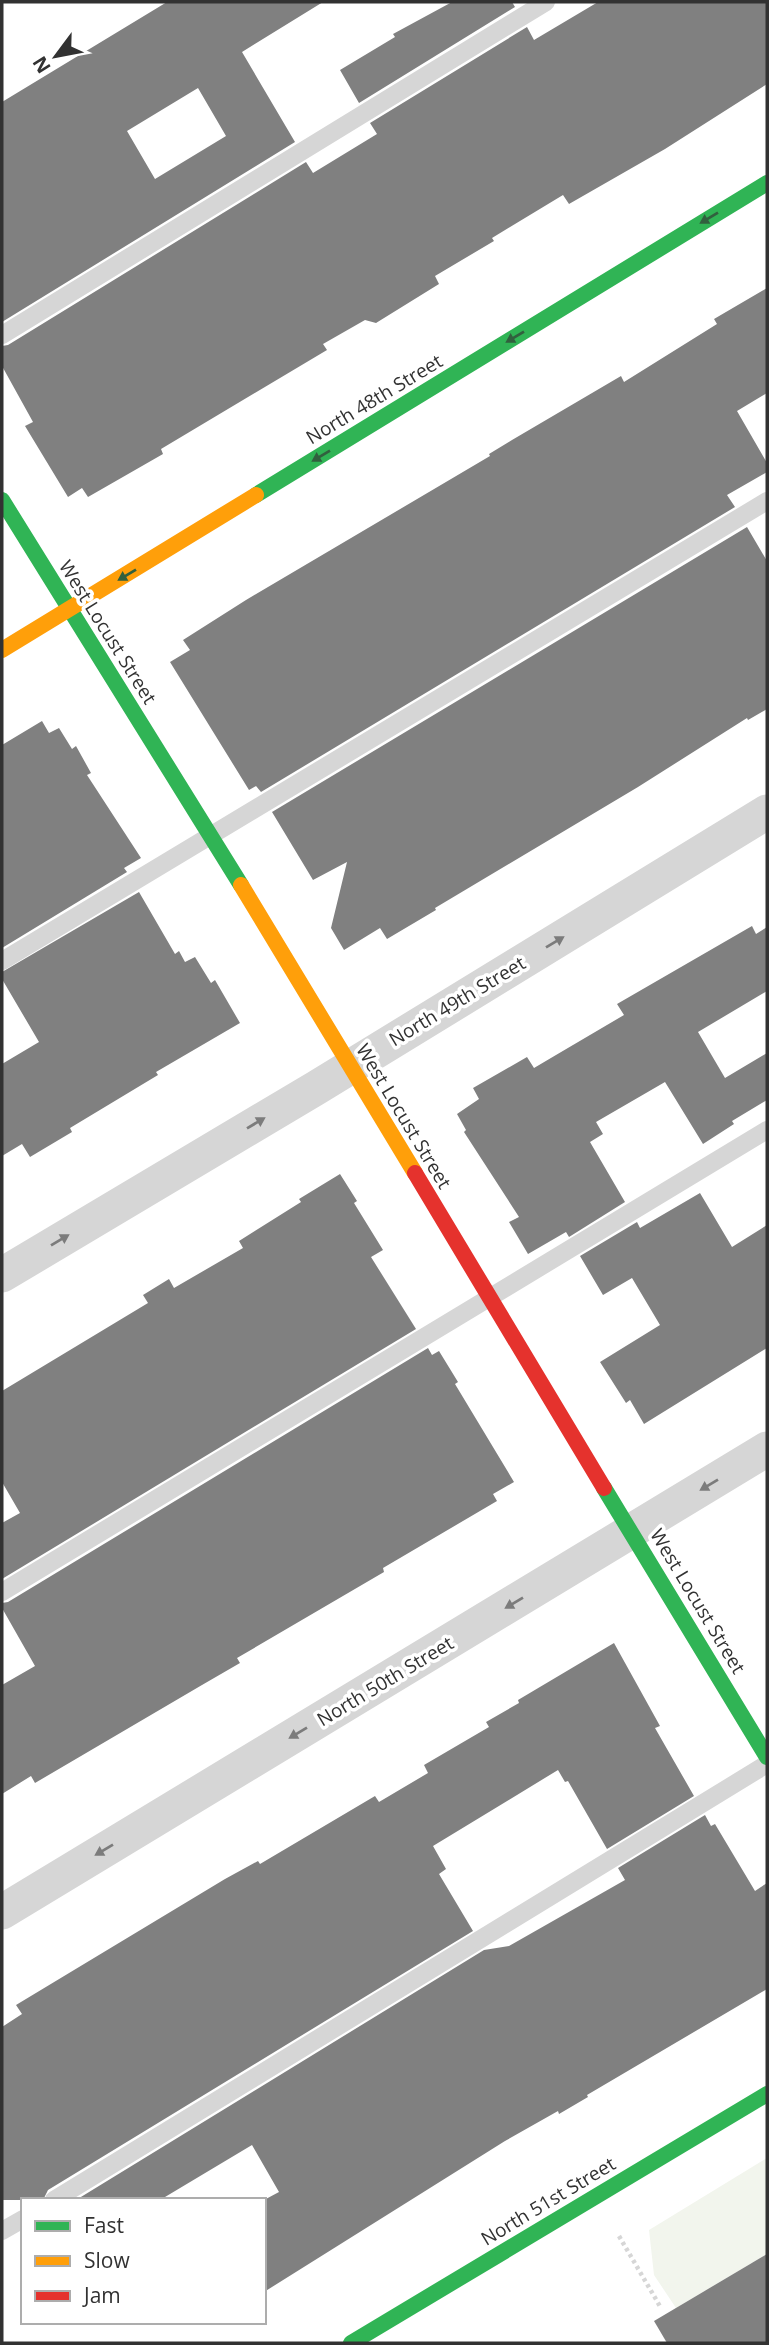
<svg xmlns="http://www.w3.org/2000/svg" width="769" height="2345" font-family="'Open Sans',sans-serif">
  <rect width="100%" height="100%" fill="#fff"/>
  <polygon fill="#f2f5ed" points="767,2158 767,2254 676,2308 654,2275 649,2230"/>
  <g fill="#808080" fill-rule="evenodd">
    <path d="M167,2H323L242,52L295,142L2,322V102ZM198,88L226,136L155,179L127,131Z"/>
    <polygon points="452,2 512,2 515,7 359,103 340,70 395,37 393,34"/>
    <polygon points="598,2 767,2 767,84 665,149 569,204 563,195 492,238 494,241 435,276 439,284 376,323 365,320 323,344 327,350 161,449 163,454 88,497 82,488 68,497 25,426 33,422 2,366 2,346 8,345 306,162 313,173 377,134 370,123 527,27 534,40"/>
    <polygon points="767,288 767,393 737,411 767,463 767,472 727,495 735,507 261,792 256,786 249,790 170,662 190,650 183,640 246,600 490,456 489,454 512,440 621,376 624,382 717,324 714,319"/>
    <polygon points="747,527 767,561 767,709 748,720 747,718 638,787 435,908 436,910 387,939 380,928 344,950 331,928 347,862 313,880 272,812"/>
    <polygon points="42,721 49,733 59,728 72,749 76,746 91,773 87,775 141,858 124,868 127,872 2,948 2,745"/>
    <polygon points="139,892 175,954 179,951 185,962 195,957 211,983 215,980 240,1023 156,1072 158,1075 70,1128 72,1132 30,1157 22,1144 2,1156 2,1064 39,1042 2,979 2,972"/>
    <polygon points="752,926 756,934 767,927 767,991 698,1032 725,1078 767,1053 767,1100 732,1121 734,1124 703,1144 665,1082 596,1122 603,1134 590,1142 625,1202 569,1237 566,1232 528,1254 509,1222 519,1217 464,1132 466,1130 457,1114 479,1099 473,1088 527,1057 534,1068 556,1055 624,1015 617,1004"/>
    <polygon points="340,1174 357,1201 354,1203 383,1250 371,1257 416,1329 2,1579 2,1523 20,1513 2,1482 2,1391 148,1303 143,1295 169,1279 174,1288 243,1248 239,1241 301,1202 299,1199"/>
    <polygon points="700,1193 732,1247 767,1225 767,1348 644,1424 630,1400 626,1403 600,1362 660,1325 632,1278 603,1295 580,1256 637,1222 640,1228"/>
    <polygon points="428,1348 432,1355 439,1351 458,1382 455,1384 514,1482 493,1494 497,1501 383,1568 384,1572 237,1658 240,1663 202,1685 35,1783 31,1776 2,1794 2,1685 35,1666 2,1608 2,1603 8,1602"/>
    <polygon points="614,1643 660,1726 655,1728 694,1796 607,1849 568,1781 565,1782 558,1770 433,1846 446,1869 439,1874 473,1931 48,2190 43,2200 2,2200 2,2027 22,2014 16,2005 225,1879 258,1861 260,1864 375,1796 379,1802 428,1773 424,1765 489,1727 486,1722 519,1703 518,1700"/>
    <polygon points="705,1815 711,1826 715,1824 755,1891 767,1883 767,1989 587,2095 588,2097 559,2114 558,2111 505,2141 264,2292 264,2200 279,2192 252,2145 160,2200 76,2200 484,1950 509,1946 625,1880 618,1868"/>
    <polygon points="767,2254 767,2343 667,2343 654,2321"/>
  </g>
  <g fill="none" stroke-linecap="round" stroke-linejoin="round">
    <polyline stroke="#d6d6d6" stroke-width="4.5" stroke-dasharray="3.5 3.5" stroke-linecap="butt" points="619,2236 661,2308"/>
    <g stroke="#d6d6d6" stroke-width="18">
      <polyline points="2,335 546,2"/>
      <polyline points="2,961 767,501"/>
      <polyline points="2,1592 767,1130"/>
      <polyline points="54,2200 767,1764"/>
      <polyline points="2,2231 23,2219"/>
    </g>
    <g stroke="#d6d6d6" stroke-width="35">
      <polyline points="2,1275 316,1088 767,812"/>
      <polyline points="2,1912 767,1449"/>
    </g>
    <g stroke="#30b455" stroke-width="16">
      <polyline points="256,495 767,183"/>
      <polyline points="2,500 241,885"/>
      <polyline points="604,1488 767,1757"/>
      <polyline points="351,2343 767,2094"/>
    </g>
    <g stroke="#ff9f0a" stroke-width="16">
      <polyline points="2,650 256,495"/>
      <polyline points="241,885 415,1173"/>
    </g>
    <polyline stroke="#e5322d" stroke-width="16" points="415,1173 604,1488"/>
  </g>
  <defs><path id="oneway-solid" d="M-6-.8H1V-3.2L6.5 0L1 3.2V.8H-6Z" transform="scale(1.75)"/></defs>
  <g fill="#31603e">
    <use href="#oneway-solid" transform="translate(709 218) rotate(149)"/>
    <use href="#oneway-solid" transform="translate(515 337) rotate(149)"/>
    <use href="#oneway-solid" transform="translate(321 456) rotate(149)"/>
    <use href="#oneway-solid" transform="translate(127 575) rotate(149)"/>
  </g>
  <g fill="#7c7c7c">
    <use href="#oneway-solid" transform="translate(555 942) rotate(-31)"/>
    <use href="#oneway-solid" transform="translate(256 1123) rotate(-31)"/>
    <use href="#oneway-solid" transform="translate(60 1240) rotate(-31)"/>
    <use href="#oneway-solid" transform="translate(709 1485) rotate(149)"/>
    <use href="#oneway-solid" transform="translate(514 1603) rotate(149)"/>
    <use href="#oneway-solid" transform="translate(298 1733) rotate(149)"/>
    <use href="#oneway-solid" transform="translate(104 1850) rotate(149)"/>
  </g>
  <g text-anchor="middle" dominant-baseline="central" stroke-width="7" stroke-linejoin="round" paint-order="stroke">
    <g font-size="19" fill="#323232" stroke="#fff">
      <text transform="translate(374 399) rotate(-31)">North 48th Street</text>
      <text transform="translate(108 632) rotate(58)">West Locust Street</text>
      <text transform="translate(457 1001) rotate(-31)">North 49th Street</text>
      <text transform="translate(404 1116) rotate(59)">West Locust Street</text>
      <text transform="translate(698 1601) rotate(59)">West Locust Street</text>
      <text transform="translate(385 1681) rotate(-31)">North 50th Street</text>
      <text transform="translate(548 2201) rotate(-31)">North 51st Street</text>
    </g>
  </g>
  <rect width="769" height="2345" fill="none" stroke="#323232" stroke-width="7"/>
  <rect x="21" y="2198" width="245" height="126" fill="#ffffff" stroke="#adadad" stroke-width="2"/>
  <rect x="35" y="2221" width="35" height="10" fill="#30b455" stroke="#adadad" stroke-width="2"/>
  <text x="84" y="2233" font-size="21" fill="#323232">Fast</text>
  <rect x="35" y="2256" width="35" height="10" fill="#ff9f0a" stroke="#adadad" stroke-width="2"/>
  <text x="84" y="2268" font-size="21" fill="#323232">Slow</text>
  <rect x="35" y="2291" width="35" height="10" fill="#e5322d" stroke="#adadad" stroke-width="2"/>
  <text x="84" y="2303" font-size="21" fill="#323232">Jam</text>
  <g transform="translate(56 56) rotate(238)" stroke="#ffffff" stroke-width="5" paint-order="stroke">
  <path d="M0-5L12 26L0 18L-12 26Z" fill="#323232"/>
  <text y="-10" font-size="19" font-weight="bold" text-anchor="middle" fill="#323232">N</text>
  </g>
</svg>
